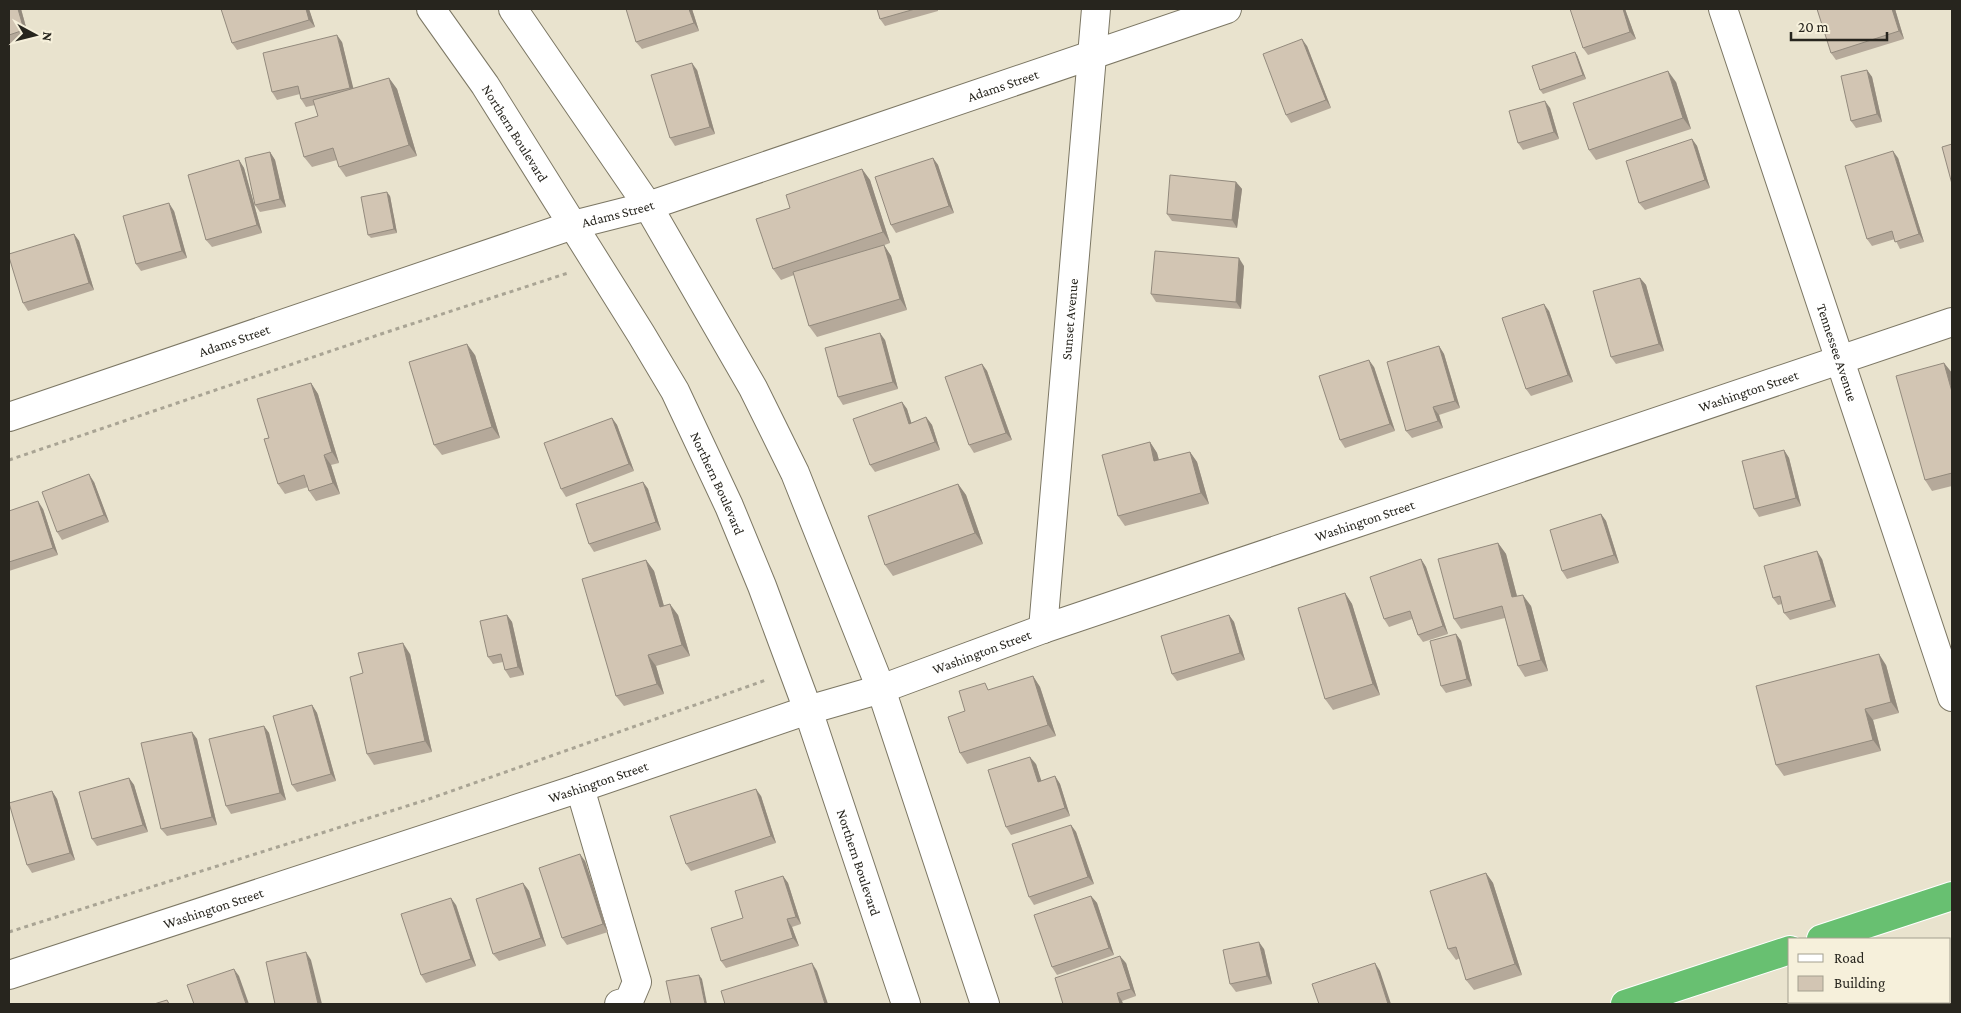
<svg xmlns="http://www.w3.org/2000/svg" width="1961" height="1013" font-family="'Crimson Pro',serif">
  <rect width="100%" height="100%" fill="#e9e3ce"/>
  <g fill="none" stroke-linecap="round" stroke-linejoin="round">
    <defs>
      <g id="minor">
        <path id="s1" d="M431,9L485,85L641,334L675,391L729,506L762,586L808,710L906,1004"/>
        <polyline points="513,9 648,206 753,388 795,473 881,689 985,1004"/>
        <path id="s2" d="M1723,9L1952,697"/>
        <path id="s3" d="M9,417L573,225L648,206L1227,9"/>
        <path id="s4" d="M1043,629L1096,9"/>
        <polyline points="580,788 637,982 629,1001 619,1004"/>
        <path id="s5" d="M9,975L580,788L808,710L881,689L1043,629L1952,322"/>
      </g>
      <g id="highway">
        <polyline points="1821,939 1952,896"/>
        <polyline points="1625,1004 1790,950"/>
      </g>
    </defs>
    <use href="#minor" stroke="#7c7764" stroke-width="30"/>
    <use href="#highway" stroke="#fff" stroke-width="30"/>
    <g stroke="#a9a494" stroke-width="3" stroke-dasharray="4 4" stroke-linecap="butt">
      <polyline points="9,460 384,333 568,273"/>
      <polyline points="9,932 429,799 766,680"/>
    </g>
    <use href="#minor" stroke="#fff" stroke-width="28"/>
    <use href="#highway" stroke="#68c071" stroke-width="28"/>
  </g>
  <g fill="#b5a99a">
    <polygon points="9,9 21,9 29,38 9,44"/>
    <polygon points="309,9 315,27 237,50 232,43"/>
    <polygon points="692,9 699,31 642,49 636,42"/>
    <polygon points="877,9 938,9 938,11 885,26 880,19"/>
    <polygon points="1625,9 1636,39 1588,55 1583,48"/>
    <polygon points="1895,9 1904,39 1836,60 1831,53"/>
    <polygon points="342,42 353,89 389,78 397,89 417,156 346,177 339,167 337,160 312,167 304,157 318,116 315,105 306,107 301,99 300,94 277,100 272,92"/>
    <polygon points="1307,46 1331,108 1291,123 1286,115"/>
    <polygon points="1577,55 1586,79 1543,94 1540,90"/>
    <polygon points="697,70 715,134 675,146 670,138"/>
    <polygon points="1867,70 1872,77 1882,122 1856,128 1851,121"/>
    <polygon points="1676,82 1691,129 1596,160 1589,150"/>
    <polygon points="1550,108 1559,139 1523,150 1518,143"/>
    <polygon points="1692,139 1697,146 1710,188 1645,210 1639,203"/>
    <polygon points="270,152 275,160 286,207 260,212 255,205"/>
    <polygon points="933,158 938,165 954,213 896,233 891,225"/>
    <polygon points="1898,158 1924,242 1900,249 1895,239 1872,246 1867,239"/>
    <polygon points="239,160 244,168 262,233 212,247 206,240"/>
    <polygon points="862,169 870,180 890,243 879,247 884,245 891,256 907,310 817,337 809,326 794,275 781,280 773,269 790,208"/>
    <polygon points="1236,182 1242,189 1237,228 1172,221 1167,214"/>
    <polygon points="390,196 397,233 371,238 368,235"/>
    <polygon points="174,211 187,258 141,271 136,264"/>
    <polygon points="74,234 79,241 94,290 28,311 23,303"/>
    <polygon points="1244,266 1241,309 1156,302 1151,294"/>
    <polygon points="1640,278 1646,285 1664,351 1616,364 1611,357"/>
    <polygon points="1549,311 1573,382 1531,396 1526,389"/>
    <polygon points="885,340 898,389 843,405 838,397"/>
    <polygon points="1439,346 1444,354 1460,408 1439,415 1443,428 1412,438 1406,431"/>
    <polygon points="475,355 500,438 442,455 434,445"/>
    <polygon points="1944,363 1952,373 1952,486 1932,491 1925,480"/>
    <polygon points="982,364 987,371 1012,440 974,453 969,445"/>
    <polygon points="1374,367 1395,431 1345,448 1340,440"/>
    <polygon points="311,383 318,394 339,463 331,465 340,494 316,501 309,491 308,487 285,494 278,484 269,438"/>
    <polygon points="902,402 907,409 911,423 926,417 932,425 940,450 875,472 870,465"/>
    <polygon points="612,418 617,425 634,471 566,497 561,489"/>
    <polygon points="1150,442 1157,453 1159,460 1190,452 1197,462 1209,504 1125,526 1118,516"/>
    <polygon points="1784,450 1789,458 1801,506 1759,517 1754,509"/>
    <polygon points="94,482 109,522 62,540 57,532"/>
    <polygon points="643,482 648,489 661,530 594,552 589,544"/>
    <polygon points="958,484 966,495 983,544 893,576 885,565"/>
    <polygon points="43,509 58,555 9,571 9,511"/>
    <polygon points="1601,514 1606,521 1619,563 1567,579 1562,571"/>
    <polygon points="1498,543 1506,554 1517,596 1531,606 1548,671 1525,677 1518,666 1505,618 1461,629 1454,619"/>
    <polygon points="1421,559 1426,567 1448,634 1423,642 1418,635 1412,619 1389,627 1384,619"/>
    <polygon points="1822,559 1836,607 1790,620 1784,613 1782,604 1778,605 1773,598"/>
    <polygon points="646,560 654,571 664,606 678,615 690,656 656,666 664,694 624,706 616,696"/>
    <polygon points="1345,593 1352,604 1380,695 1333,710 1325,699"/>
    <polygon points="507,615 512,622 524,675 510,678 505,670 503,662 493,664 488,657"/>
    <polygon points="1229,615 1234,622 1245,660 1177,681 1172,674"/>
    <polygon points="1456,634 1461,641 1472,686 1446,693 1441,686"/>
    <polygon points="410,654 432,752 374,765 367,754 363,673"/>
    <polygon points="1886,665 1899,713 1873,720 1881,751 1784,776 1776,765"/>
    <polygon points="1033,676 1040,687 1056,736 967,764 960,753 965,711 990,690"/>
    <polygon points="312,705 317,713 336,781 297,792 292,785"/>
    <polygon points="264,726 269,733 286,800 231,814 226,806"/>
    <polygon points="192,732 197,739 217,825 167,836 161,829"/>
    <polygon points="1036,764 1041,781 1055,776 1060,784 1070,816 1011,835 1006,827"/>
    <polygon points="129,778 134,785 148,832 97,846 92,839"/>
    <polygon points="52,791 57,799 75,860 32,873 27,865"/>
    <polygon points="761,796 776,843 691,871 686,864"/>
    <polygon points="1071,825 1076,832 1094,884 1034,905 1029,897"/>
    <polygon points="585,861 608,932 567,945 562,938"/>
    <polygon points="1486,873 1493,883 1522,975 1474,990 1466,980 1460,958 1456,960 1448,949"/>
    <polygon points="783,876 788,883 801,924 792,927 799,946 726,968 721,961 743,918"/>
    <polygon points="523,883 529,891 546,946 499,961 493,954"/>
    <polygon points="1091,896 1097,903 1114,955 1057,975 1052,967"/>
    <polygon points="456,905 476,966 426,983 421,975"/>
    <polygon points="1264,949 1272,984 1236,992 1230,984"/>
    <polygon points="1126,963 1136,996 1122,1001 1123,1004 1063,1004"/>
  </g>
  <g fill="#938a7d">
    <polygon points="18,9 21,9 29,38 24,30"/>
    <polygon points="306,9 309,9 315,27 309,20"/>
    <polygon points="689,9 692,9 699,31 694,23"/>
    <polygon points="1623,9 1625,9 1636,39 1630,32"/>
    <polygon points="1892,9 1895,9 1904,39 1899,31"/>
    <polygon points="337,35 342,42 355,95 350,88"/>
    <polygon points="1302,39 1307,46 1331,108 1326,100"/>
    <polygon points="1575,52 1577,55 1586,79 1583,75"/>
    <polygon points="692,63 697,70 715,134 710,127"/>
    <polygon points="1867,70 1872,77 1882,122 1877,114"/>
    <polygon points="1668,71 1676,82 1691,129 1683,118"/>
    <polygon points="389,78 397,89 417,156 409,145"/>
    <polygon points="1545,101 1550,108 1559,139 1554,132"/>
    <polygon points="1692,139 1697,146 1710,188 1705,180"/>
    <polygon points="1893,151 1898,158 1924,242 1919,234"/>
    <polygon points="270,152 275,160 286,207 280,199"/>
    <polygon points="933,158 938,165 954,213 949,206"/>
    <polygon points="239,160 244,168 262,233 257,225"/>
    <polygon points="862,169 870,180 890,243 883,232"/>
    <polygon points="1236,182 1242,189 1237,228 1232,220"/>
    <polygon points="387,192 390,196 397,233 394,229"/>
    <polygon points="169,203 174,211 187,258 182,251"/>
    <polygon points="74,234 79,241 94,290 89,283"/>
    <polygon points="884,245 891,256 907,310 900,299"/>
    <polygon points="1239,258 1244,266 1241,309 1236,302"/>
    <polygon points="1640,278 1646,285 1664,351 1659,344"/>
    <polygon points="1544,304 1549,311 1573,382 1568,375"/>
    <polygon points="880,333 885,340 898,389 893,382"/>
    <polygon points="467,344 475,355 500,438 492,427"/>
    <polygon points="1439,346 1444,354 1460,408 1455,401"/>
    <polygon points="1369,360 1374,367 1395,431 1390,424"/>
    <polygon points="1944,363 1952,373 1952,392"/>
    <polygon points="982,364 987,371 1012,440 1006,433"/>
    <polygon points="311,383 318,394 339,463 332,452"/>
    <polygon points="902,402 907,409 914,431 909,424"/>
    <polygon points="1433,407 1439,415 1443,428 1438,421"/>
    <polygon points="926,417 932,425 940,450 935,442"/>
    <polygon points="612,418 617,425 634,471 629,464"/>
    <polygon points="1150,442 1157,453 1162,472 1154,461"/>
    <polygon points="1784,450 1789,458 1801,506 1796,498"/>
    <polygon points="1190,452 1197,462 1209,504 1201,493"/>
    <polygon points="324,455 331,465 340,494 333,483"/>
    <polygon points="89,474 94,482 109,522 104,515"/>
    <polygon points="643,482 648,489 661,530 656,522"/>
    <polygon points="958,484 966,495 983,544 975,533"/>
    <polygon points="38,501 43,509 58,555 53,548"/>
    <polygon points="1601,514 1606,521 1619,563 1614,555"/>
    <polygon points="1498,543 1506,554 1520,608 1512,597"/>
    <polygon points="1817,551 1822,559 1836,607 1831,600"/>
    <polygon points="1421,559 1426,567 1448,634 1443,626"/>
    <polygon points="646,560 654,571 667,617 660,607"/>
    <polygon points="1345,593 1352,604 1380,695 1373,684"/>
    <polygon points="1523,595 1531,606 1548,671 1541,660"/>
    <polygon points="670,604 678,615 690,656 682,645"/>
    <polygon points="507,615 512,622 524,675 518,667"/>
    <polygon points="1229,615 1234,622 1245,660 1240,653"/>
    <polygon points="1456,634 1461,641 1472,686 1467,679"/>
    <polygon points="403,643 410,654 432,752 425,741"/>
    <polygon points="1879,654 1886,665 1899,713 1891,702"/>
    <polygon points="648,655 656,666 664,694 657,684"/>
    <polygon points="1033,676 1040,687 1056,736 1048,725"/>
    <polygon points="312,705 317,713 336,781 331,774"/>
    <polygon points="1865,709 1873,720 1881,751 1873,740"/>
    <polygon points="264,726 269,733 286,800 280,793"/>
    <polygon points="192,732 197,739 217,825 212,817"/>
    <polygon points="1030,757 1036,764 1044,789 1038,782"/>
    <polygon points="1055,776 1060,784 1070,816 1065,808"/>
    <polygon points="129,778 134,785 148,832 143,825"/>
    <polygon points="756,789 761,796 776,843 771,836"/>
    <polygon points="52,791 57,799 75,860 70,853"/>
    <polygon points="1071,825 1076,832 1094,884 1088,877"/>
    <polygon points="580,854 585,861 608,932 603,924"/>
    <polygon points="1486,873 1493,883 1522,975 1515,964"/>
    <polygon points="783,876 788,883 801,924 796,917"/>
    <polygon points="523,883 529,891 546,946 541,938"/>
    <polygon points="1091,896 1097,903 1114,955 1109,948"/>
    <polygon points="451,898 456,905 476,966 471,959"/>
    <polygon points="787,919 792,927 799,946 793,938"/>
    <polygon points="1259,942 1264,949 1272,984 1267,976"/>
    <polygon points="306,952 311,960 322,1004 318,1004"/>
    <polygon points="1120,956 1126,963 1136,996 1131,989"/>
    <polygon points="812,963 817,971 828,1004 825,1004"/>
    <polygon points="1375,963 1380,971 1391,1004 1388,1004"/>
    <polygon points="234,969 239,976 249,1004 246,1004"/>
    <polygon points="699,975 702,979 707,1004 705,1004"/>
    <polygon points="1117,993 1122,1001 1123,1004 1120,1004"/>
  </g>
  <g fill="#d2c5b3" stroke="#938a7d">
    <polygon points="9,9 18,9 24,30 9,35"/>
    <polygon points="221,9 306,9 309,20 232,43"/>
    <polygon points="626,9 689,9 694,23 636,42"/>
    <polygon points="877,9 915,9 880,19"/>
    <polygon points="1570,9 1623,9 1630,32 1583,48"/>
    <polygon points="1817,9 1892,9 1899,31 1831,53"/>
    <polygon points="337,35 350,88 301,99 298,86 272,92 263,53"/>
    <polygon points="1302,39 1326,100 1286,115 1263,54"/>
    <polygon points="1575,52 1583,75 1540,90 1532,66"/>
    <polygon points="692,63 710,127 670,138 651,75"/>
    <polygon points="1867,70 1877,114 1851,121 1841,76"/>
    <polygon points="1668,71 1683,118 1589,150 1573,103"/>
    <polygon points="389,78 409,145 339,167 333,148 304,157 295,123 318,116 313,100"/>
    <polygon points="1545,101 1554,132 1518,143 1509,111"/>
    <polygon points="1692,139 1705,180 1639,203 1626,161"/>
    <polygon points="1952,144 1952,184 1942,147"/>
    <polygon points="1893,151 1919,234 1895,242 1892,231 1867,239 1845,166"/>
    <polygon points="270,152 280,199 255,205 245,158"/>
    <polygon points="933,158 949,206 891,225 875,177"/>
    <polygon points="239,160 257,225 206,240 188,175"/>
    <polygon points="862,169 883,232 773,269 756,219 790,208 786,195"/>
    <polygon points="1170,175 1236,182 1232,220 1167,214"/>
    <polygon points="387,192 394,229 368,235 361,197"/>
    <polygon points="169,203 182,251 136,264 123,216"/>
    <polygon points="74,234 89,283 23,303 9,257 9,254"/>
    <polygon points="884,245 900,299 809,326 793,272"/>
    <polygon points="1155,251 1239,258 1236,302 1151,294"/>
    <polygon points="1640,278 1659,344 1611,357 1593,291"/>
    <polygon points="1544,304 1568,375 1526,389 1502,318"/>
    <polygon points="880,333 893,382 838,397 825,348"/>
    <polygon points="467,344 492,427 434,445 409,362"/>
    <polygon points="1439,346 1455,401 1433,407 1438,421 1406,431 1387,362"/>
    <polygon points="1369,360 1390,424 1340,440 1319,376"/>
    <polygon points="1944,363 1952,392 1952,473 1925,480 1896,376"/>
    <polygon points="982,364 1006,433 969,445 945,377"/>
    <polygon points="311,383 332,452 324,455 333,483 309,491 304,475 278,484 264,439 269,438 257,399"/>
    <polygon points="902,402 909,424 926,417 935,442 870,465 853,419"/>
    <polygon points="612,418 629,464 561,489 544,443"/>
    <polygon points="1150,442 1154,461 1190,452 1201,493 1118,516 1102,455"/>
    <polygon points="1784,450 1796,498 1754,509 1742,461"/>
    <polygon points="89,474 104,515 57,532 42,492"/>
    <polygon points="643,482 656,522 589,544 576,504"/>
    <polygon points="958,484 975,533 885,565 868,516"/>
    <polygon points="38,501 53,548 9,562 9,511"/>
    <polygon points="1601,514 1614,555 1562,571 1550,530"/>
    <polygon points="1498,543 1512,597 1523,595 1541,660 1518,666 1502,606 1454,619 1438,559"/>
    <polygon points="1817,551 1831,600 1784,613 1780,596 1773,598 1764,566"/>
    <polygon points="1421,559 1443,626 1418,635 1410,611 1384,619 1370,577"/>
    <polygon points="646,560 660,607 670,604 682,645 648,655 657,684 616,696 582,579"/>
    <polygon points="1345,593 1373,684 1325,699 1298,608"/>
    <polygon points="507,615 518,667 505,670 501,654 488,657 480,621"/>
    <polygon points="1229,615 1240,653 1172,674 1161,636"/>
    <polygon points="1456,634 1467,679 1441,686 1430,641"/>
    <polygon points="403,643 425,741 367,754 350,677 363,673 358,653"/>
    <polygon points="1879,654 1891,702 1865,709 1873,740 1776,765 1756,686"/>
    <polygon points="1033,676 1048,725 960,753 948,717 965,711 959,691 985,683 988,690"/>
    <polygon points="312,705 331,774 292,785 273,716"/>
    <polygon points="264,726 280,793 226,806 209,739"/>
    <polygon points="192,732 212,817 161,829 141,743"/>
    <polygon points="1030,757 1038,782 1055,776 1065,808 1006,827 988,770"/>
    <polygon points="129,778 143,825 92,839 79,792"/>
    <polygon points="756,789 771,836 686,864 670,816"/>
    <polygon points="52,791 70,853 27,865 9,803"/>
    <polygon points="1071,825 1088,877 1029,897 1012,844"/>
    <polygon points="580,854 603,924 562,938 539,868"/>
    <polygon points="1486,873 1515,964 1466,980 1456,947 1448,949 1430,891"/>
    <polygon points="783,876 796,917 787,919 793,938 721,961 711,928 743,918 735,891"/>
    <polygon points="523,883 541,938 493,954 476,899"/>
    <polygon points="1091,896 1109,948 1052,967 1034,915"/>
    <polygon points="451,898 471,959 421,975 401,914"/>
    <polygon points="1259,942 1267,976 1230,984 1223,950"/>
    <polygon points="306,952 318,1004 275,1004 266,962"/>
    <polygon points="1120,956 1131,989 1117,993 1120,1004 1063,1004 1055,978"/>
    <polygon points="812,963 825,1004 725,1004 721,991"/>
    <polygon points="1375,963 1388,1004 1319,1004 1312,984"/>
    <polygon points="234,969 246,1004 194,1004 187,985"/>
    <polygon points="699,975 705,1004 671,1004 666,981"/>
    <polygon points="167,1000 169,1004 154,1004"/>
  </g>
  <g text-anchor="middle" dominant-baseline="central" stroke-width="4" stroke-linejoin="round" paint-order="stroke">
    <g font-size="14" fill="#27251e" stroke="#f6f0db">
      <text stroke="none"><textPath href="#s3" startOffset="1048">Adams Street</textPath></text>
      <text stroke="none"><textPath href="#s1" startOffset="150">Northern Boulevard</textPath></text>
      <text stroke="none"><textPath href="#s3" startOffset="642">Adams Street</textPath></text>
      <text stroke="none"><textPath href="#s4" startOffset="311">Sunset Avenue</textPath></text>
      <text stroke="none"><textPath href="#s3" startOffset="238">Adams Street</textPath></text>
      <text stroke="none"><textPath href="#s2" startOffset="362">Tennessee Avenue</textPath></text>
      <text stroke="none"><textPath href="#s5" startOffset="1835">Washington Street</textPath></text>
      <text stroke="none"><textPath href="#s1" startOffset="555">Northern Boulevard</textPath></text>
      <text stroke="none"><textPath href="#s5" startOffset="1430">Washington Street</textPath></text>
      <text stroke="none"><textPath href="#s5" startOffset="1025">Washington Street</textPath></text>
      <text stroke="none"><textPath href="#s5" startOffset="620">Washington Street</textPath></text>
      <text stroke="none"><textPath href="#s1" startOffset="960">Northern Boulevard</textPath></text>
      <text stroke="none"><textPath href="#s5" startOffset="215">Washington Street</textPath></text>
    </g>
  </g>
  <rect width="1961" height="1013" fill="none" stroke="#27251e" stroke-width="20"/>
  <rect x="1788" y="938" width="162" height="65" fill="#f6f0db" stroke="#a39f8f"/>
  <rect x="1798" y="954" width="25" height="8" fill="#ffffff" stroke="#a39f8f"/>
  <text x="1834" y="963" font-size="15" fill="#27251e">Road</text>
  <rect x="1798" y="976" width="25" height="15" fill="#d2c5b3" stroke="#a39f8f"/>
  <text x="1834" y="988" font-size="15" fill="#27251e">Building</text>
  <g transform="translate(35 35) rotate(97)" stroke="#f6f0db" stroke-width="4" paint-order="stroke">
  <path d="M0-4L9 19L0 12L-9 19Z" fill="#27251e"/>
  <text y="-8" font-size="14" font-weight="bold" text-anchor="middle" fill="#27251e">N</text>
  </g>
  <path d="M1791 32v8h96v-8" fill="none" stroke="#27251e" stroke-width="2.5"/>
  <text x="1798" y="32" font-size="15" fill="#27251e" stroke="#f6f0db" stroke-width="4" paint-order="stroke">20 m</text>
</svg>
